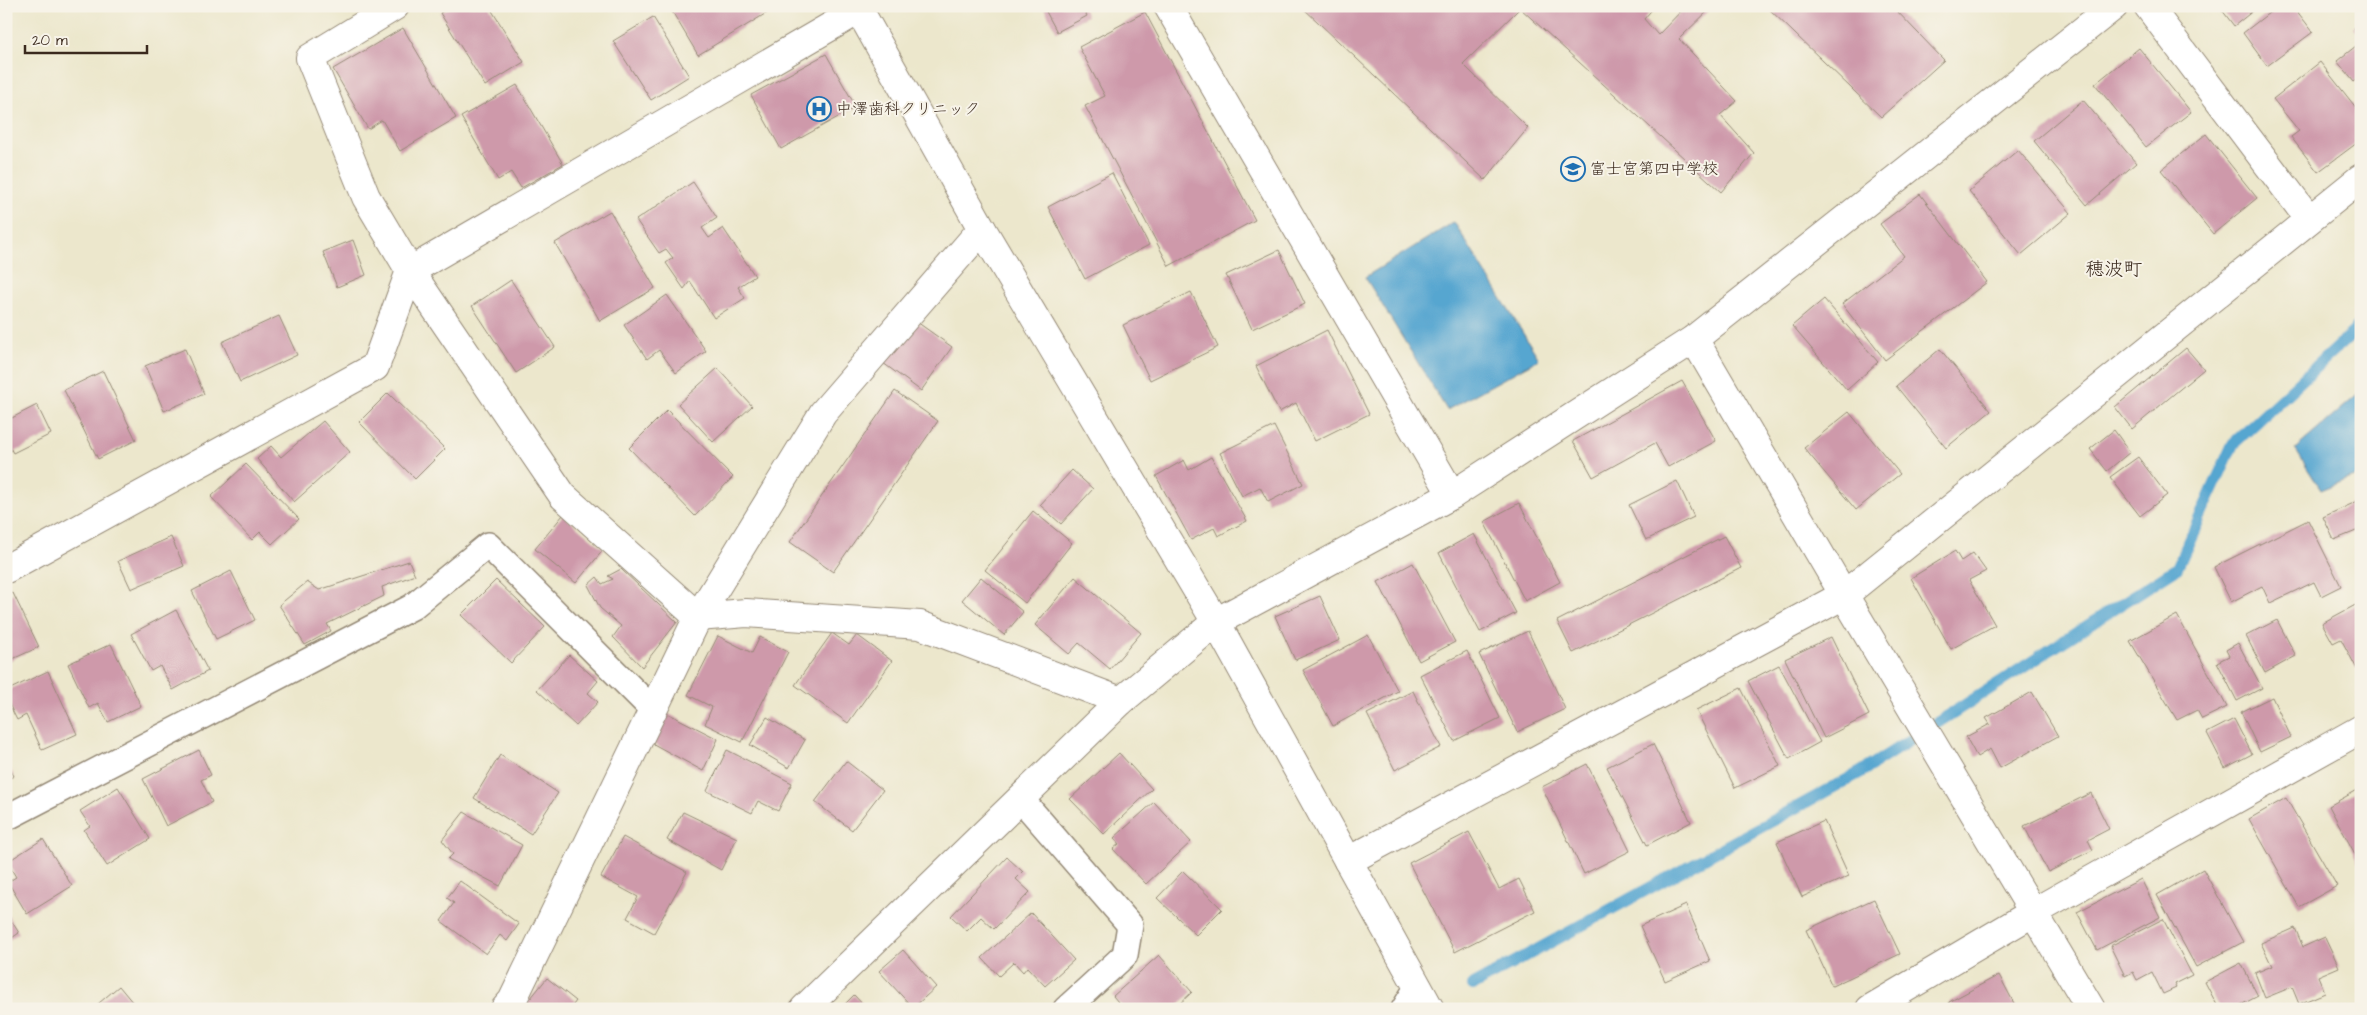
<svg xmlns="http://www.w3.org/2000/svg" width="2367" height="1015" font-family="'Architects Daughter','Klee One',sans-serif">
  <rect width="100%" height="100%" fill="#f7f3e8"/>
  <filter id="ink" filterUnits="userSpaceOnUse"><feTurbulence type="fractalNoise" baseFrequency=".02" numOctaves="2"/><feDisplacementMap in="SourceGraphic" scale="10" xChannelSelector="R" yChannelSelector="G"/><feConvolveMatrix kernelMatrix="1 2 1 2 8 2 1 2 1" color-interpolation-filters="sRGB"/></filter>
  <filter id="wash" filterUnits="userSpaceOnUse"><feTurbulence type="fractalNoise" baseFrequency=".0096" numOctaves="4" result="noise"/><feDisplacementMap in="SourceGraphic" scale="20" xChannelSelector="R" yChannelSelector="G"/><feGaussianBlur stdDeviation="1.12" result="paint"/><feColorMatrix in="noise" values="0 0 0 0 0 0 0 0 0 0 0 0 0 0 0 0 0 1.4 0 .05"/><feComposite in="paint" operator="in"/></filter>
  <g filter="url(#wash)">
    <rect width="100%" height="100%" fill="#ece7cc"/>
    <g fill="#57a6d0" stroke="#496877">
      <polygon points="1454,222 1539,359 1447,410 1365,277"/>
      <polygon points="2361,392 2361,474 2321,490 2295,449"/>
    </g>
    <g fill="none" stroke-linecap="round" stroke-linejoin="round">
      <polyline stroke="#57a6d0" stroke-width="12" points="1473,985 1861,772 2177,568 2233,444 2361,325"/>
    </g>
    <g id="blocks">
      <g fill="#ce99aa">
        <polygon points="451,6 489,6 524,62 485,86 440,13"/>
        <polygon points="603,6 614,6 606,11"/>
        <polygon points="672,6 778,6 698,55 670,8"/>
        <polygon points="1043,6 1086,6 1083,8 1087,16 1057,32"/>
        <polygon points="1301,6 1655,6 1644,19 1658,35 1686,6 1713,6 1679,39 1737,101 1720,115 1754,153 1721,192 1520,8 1463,64 1528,128 1485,180"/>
        <polygon points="1766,6 1892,6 1944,60 1881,117"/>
        <polygon points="2219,6 2259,6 2234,26"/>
        <polygon points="2278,6 2293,6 2313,32 2267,66 2243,33"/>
        <polygon points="1145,12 1255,220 1169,266 1085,106 1105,96 1079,47"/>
        <polygon points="653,17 689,76 651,100 613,41"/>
        <polygon points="2361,23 2361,36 2354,28"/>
        <polygon points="403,28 456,118 400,151 382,120 368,129 333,69"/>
        <polygon points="2361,42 2361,77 2354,82 2337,61"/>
        <polygon points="2139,48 2191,112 2146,147 2095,84"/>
        <polygon points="826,54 856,107 781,149 751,95"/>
        <polygon points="2320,62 2361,114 2361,140 2318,172 2291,137 2299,131 2273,99"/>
        <polygon points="517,85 563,164 521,188 511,172 498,180 461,117"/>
        <polygon points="2083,100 2136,163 2087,205 2034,141"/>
        <polygon points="2206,134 2257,198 2213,234 2161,170"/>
        <polygon points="2018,150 2071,213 2021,255 1969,191"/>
        <polygon points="1112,173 1149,245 1085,279 1048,207"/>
        <polygon points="693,182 717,218 702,228 709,238 723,228 755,276 738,287 745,298 714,318 690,281 684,289 666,263 673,258 666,249 659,253 636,220"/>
        <polygon points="1920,194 1987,282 1885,360 1842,304 1904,256 1880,224"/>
        <polygon points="610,211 655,288 600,321 555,243"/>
        <polygon points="353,240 366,275 337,287 323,252"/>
        <polygon points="1279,250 1305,304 1252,329 1226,275"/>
        <polygon points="511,280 555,347 516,373 472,306"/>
        <polygon points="1191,292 1218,347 1150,380 1123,325"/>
        <polygon points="667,295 706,351 676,373 659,350 647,359 624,325"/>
        <polygon points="1824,299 1878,362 1847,390 1792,326"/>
        <polygon points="279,316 297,355 240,382 222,342"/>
        <polygon points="910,317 952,347 921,391 879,360"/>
        <polygon points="1327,330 1369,414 1315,441 1296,403 1279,412 1256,366"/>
        <polygon points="2186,348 2204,369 2132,429 2115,407"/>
        <polygon points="185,349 204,394 164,411 145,366"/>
        <polygon points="1940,349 1991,411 1946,448 1896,386"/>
        <polygon points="718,368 752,406 713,442 678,404"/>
        <polygon points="103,371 136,440 98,459 64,390"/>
        <polygon points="1682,381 1716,441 1668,467 1655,443 1593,477 1573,441"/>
        <polygon points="895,391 938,421 833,572 790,542"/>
        <polygon points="388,393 445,449 415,479 359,422"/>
        <polygon points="37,405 51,434 13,453 6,440 6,421"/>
        <polygon points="667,410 733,477 695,516 629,448"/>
        <polygon points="1849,412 1900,474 1856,510 1804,448"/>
        <polygon points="323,421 350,452 294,502 257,459 271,446 281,457"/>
        <polygon points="1274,426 1303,484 1268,502 1260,487 1242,496 1220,453"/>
        <polygon points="2114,430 2130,452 2107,471 2090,449"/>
        <polygon points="1211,457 1247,521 1218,536 1214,528 1191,540 1156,476 1184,460 1189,470"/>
        <polygon points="2138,457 2167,495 2140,516 2110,477"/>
        <polygon points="246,464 299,519 272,544 260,532 252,540 211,497"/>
        <polygon points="1072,470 1093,489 1061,524 1040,505"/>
        <polygon points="1677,481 1694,517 1646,540 1629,505"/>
        <polygon points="2358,501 2361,506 2361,529 2334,540 2323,517"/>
        <polygon points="1519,503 1560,582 1525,601 1484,522"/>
        <polygon points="1033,511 1072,543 1025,603 985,570"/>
        <polygon points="563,515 604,549 576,583 535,549"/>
        <polygon points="2308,520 2341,586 2321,596 2314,582 2270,603 2262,586 2231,602 2214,567"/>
        <polygon points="1474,534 1516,613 1480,632 1439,553"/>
        <polygon points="1724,536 1741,568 1573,653 1557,621"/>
        <polygon points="171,537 184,566 131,589 118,561"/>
        <polygon points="1955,551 1961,561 1973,553 1986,571 1969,580 1995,625 1951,649 1911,578"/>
        <polygon points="409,561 415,575 382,587 384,596 327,624 331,631 305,645 279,605 307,582 319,590"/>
        <polygon points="1413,563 1455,642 1419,661 1378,582"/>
        <polygon points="621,569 677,622 642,667 613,637 621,626 600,608 588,585 597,577 602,584 613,579 608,576"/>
        <polygon points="231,571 255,620 216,639 192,591"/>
        <polygon points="981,577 1023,612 1004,635 962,600"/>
        <polygon points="1075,577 1141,633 1110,669 1079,643 1069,654 1035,625"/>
        <polygon points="496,580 545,627 511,663 461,615"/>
        <polygon points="13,593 39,647 6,662 6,596"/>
        <polygon points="1320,596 1340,640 1295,660 1275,616"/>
        <polygon points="2361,602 2361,667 2357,669 2341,639 2333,643 2322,623"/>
        <polygon points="176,610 208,671 173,690 160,666 151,671 131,634"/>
        <polygon points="2177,615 2227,707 2202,719 2197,710 2177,720 2130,641"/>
        <polygon points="2277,620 2296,656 2265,673 2246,636"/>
        <polygon points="1528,631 1565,709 1517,732 1479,654"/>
        <polygon points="832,633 849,645 857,635 892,661 848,723 795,685"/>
        <polygon points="1368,635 1398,691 1333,726 1303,670"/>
        <polygon points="718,636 752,653 760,637 788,652 742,742 705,724 712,707 688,695"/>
        <polygon points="1831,637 1869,715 1824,738 1785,659"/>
        <polygon points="2238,643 2262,688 2237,701 2217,662 2229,656 2226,650"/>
        <polygon points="111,644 141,706 108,722 98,703 89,708 68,664"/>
        <polygon points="1467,651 1500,718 1454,741 1420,675"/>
        <polygon points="569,655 598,681 588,693 598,702 576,726 537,690"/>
        <polygon points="1779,665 1820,742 1789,759 1748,681"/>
        <polygon points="48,671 77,734 42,750 26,715 17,720 6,698 6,691"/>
        <polygon points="1741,688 1780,766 1735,788 1696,710"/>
        <polygon points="1413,691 1441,747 1395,770 1367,714"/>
        <polygon points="2032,692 2058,736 2000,768 1990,749 1977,757 1966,737 1990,724 1986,718"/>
        <polygon points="2272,697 2291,737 2260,752 2241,712"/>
        <polygon points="665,712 718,739 703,771 648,741"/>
        <polygon points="767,717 805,740 789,768 750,745"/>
        <polygon points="2234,719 2252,754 2225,768 2207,733"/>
        <polygon points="1653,744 1691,822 1647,845 1607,767"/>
        <polygon points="199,750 211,775 201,780 212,802 166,826 143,779"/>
        <polygon points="727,750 792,783 778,811 758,801 752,813 707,791"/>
        <polygon points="1119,753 1152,789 1104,834 1070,799"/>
        <polygon points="500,755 558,793 531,834 474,798"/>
        <polygon points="846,761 883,790 852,830 815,802"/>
        <polygon points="6,762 14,776 6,780"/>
        <polygon points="1587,764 1630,851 1584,874 1542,787"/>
        <polygon points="118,787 150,839 107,866 84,830 90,826 80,811"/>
        <polygon points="2361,788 2361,865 2329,806"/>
        <polygon points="2091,793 2109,829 2088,840 2093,850 2048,872 2024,826"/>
        <polygon points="2286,798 2337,886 2299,907 2249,819"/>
        <polygon points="1154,802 1191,842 1146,884 1113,849 1119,844 1114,838"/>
        <polygon points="464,812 522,845 500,886 448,859 453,854 442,840"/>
        <polygon points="683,812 737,838 721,870 667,840"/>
        <polygon points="1824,821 1849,876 1802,897 1777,842"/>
        <polygon points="1469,832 1499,889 1519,879 1535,911 1455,952 1409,863"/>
        <polygon points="623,837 687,872 654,933 627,918 638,897 601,877"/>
        <polygon points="43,839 72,886 27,914 8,882 16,877 7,862"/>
        <polygon points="1007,857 1023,872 1016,879 1030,892 994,929 981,917 967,931 951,916"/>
        <polygon points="2203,869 2243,942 2196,967 2157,895"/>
        <polygon points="1183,871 1222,909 1196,935 1157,898"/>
        <polygon points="2141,879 2160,917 2097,950 2077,912"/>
        <polygon points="460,881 519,924 507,941 500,935 486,954 441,921 454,903 447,898"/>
        <polygon points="1874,899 1900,954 1832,986 1806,930"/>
        <polygon points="1686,905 1710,961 1665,981 1640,926"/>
        <polygon points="6,912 19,933 6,942"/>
        <polygon points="1031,913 1074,960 1045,986 1027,967 1023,972 1014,962 999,976 982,958"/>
        <polygon points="2163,919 2192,975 2174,984 2176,988 2163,994 2152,972 2137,980 2133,972 2125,976 2110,946"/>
        <polygon points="2295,928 2303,947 2325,937 2339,967 2318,976 2325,993 2299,1004 2292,987 2265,998 2255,973 2272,966 2261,943"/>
        <polygon points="903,950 936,987 913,1008 879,971"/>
        <polygon points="1159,955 1192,992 1174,1009 1124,1009 1113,996"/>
        <polygon points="2241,963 2258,996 2233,1009 2219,1009 2205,982"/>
        <polygon points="1999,975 2017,1009 1953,1009 1949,1002"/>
        <polygon points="547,978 576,1001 570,1009 522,1009"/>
        <polygon points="119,986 138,1009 92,1009"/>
        <polygon points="854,995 867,1009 840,1009"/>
      </g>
    </g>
  </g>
  <g filter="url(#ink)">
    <use href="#blocks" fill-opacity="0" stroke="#948875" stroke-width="1"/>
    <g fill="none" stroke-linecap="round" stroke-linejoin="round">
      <defs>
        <g id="service">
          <polyline points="1020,798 1130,925 1125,955 1066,1009"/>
          <polyline points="6,818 412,607 488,545 653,710"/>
          <polyline points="1404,1009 1418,986"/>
        </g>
        <g id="minor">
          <polyline points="1168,6 1452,495"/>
          <polyline points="2148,6 2309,219"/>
          <polyline points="859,10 410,271 563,496 698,617 746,613 920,625 1121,701"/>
          <polyline points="1694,339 1844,595 2091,1009"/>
          <polyline points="6,569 375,367 410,271 366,197 310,58 395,6"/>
          <polyline points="1348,861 1844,595 2361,178"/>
          <polyline points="505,1009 512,1001 698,617 823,413 982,229"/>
          <polyline points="804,1009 1121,701 1216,622 1452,495 1694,339 2114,6"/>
          <polyline points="1870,1009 2034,912 2361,729"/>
        </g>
        <polyline id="tertiary" points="857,6 982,229 1216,622 1430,1009"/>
      </defs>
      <use href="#service" stroke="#948875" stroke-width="28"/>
      <use href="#minor" stroke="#948875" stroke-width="30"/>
      <use href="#tertiary" stroke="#948875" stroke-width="30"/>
      <use href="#service" stroke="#fff" stroke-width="25"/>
      <use href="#minor" stroke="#fff" stroke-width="28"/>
      <use href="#tertiary" stroke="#fff" stroke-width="28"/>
    </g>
  </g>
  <defs>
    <symbol id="hospital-ring" viewBox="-11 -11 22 22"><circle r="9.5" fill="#f7f3e8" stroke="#1f6fb2" stroke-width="1.5"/><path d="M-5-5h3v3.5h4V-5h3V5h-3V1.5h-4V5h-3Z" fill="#1f6fb2"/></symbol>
    <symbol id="school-ring" viewBox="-11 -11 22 22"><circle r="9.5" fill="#f7f3e8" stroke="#1f6fb2" stroke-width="1.5"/><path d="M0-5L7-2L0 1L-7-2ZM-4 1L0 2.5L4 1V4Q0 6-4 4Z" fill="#1f6fb2"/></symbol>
  </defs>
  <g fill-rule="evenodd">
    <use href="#hospital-ring" x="805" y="95" width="28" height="28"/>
    <use href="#school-ring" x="1559" y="155" width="28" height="28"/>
  </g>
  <g text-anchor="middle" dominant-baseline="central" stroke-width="4" stroke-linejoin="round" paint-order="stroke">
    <g font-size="16" fill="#3b2a1e" stroke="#f7f3e8" text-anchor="start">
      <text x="836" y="109">中澤歯科クリニック</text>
      <text x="1590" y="169">富士宮第四中学校</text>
    </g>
    <g font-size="19" fill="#3b2a1e" stroke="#f7f3e8">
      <text x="2114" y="269">穂波町</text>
    </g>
  </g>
  <rect width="2367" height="1015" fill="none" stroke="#f7f3e8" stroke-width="25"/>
  <path d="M25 45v8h122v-8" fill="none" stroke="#3b2a1e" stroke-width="2.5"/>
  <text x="32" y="45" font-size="15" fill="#3b2a1e" stroke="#f7f3e8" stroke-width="4" paint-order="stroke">20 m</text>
</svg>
